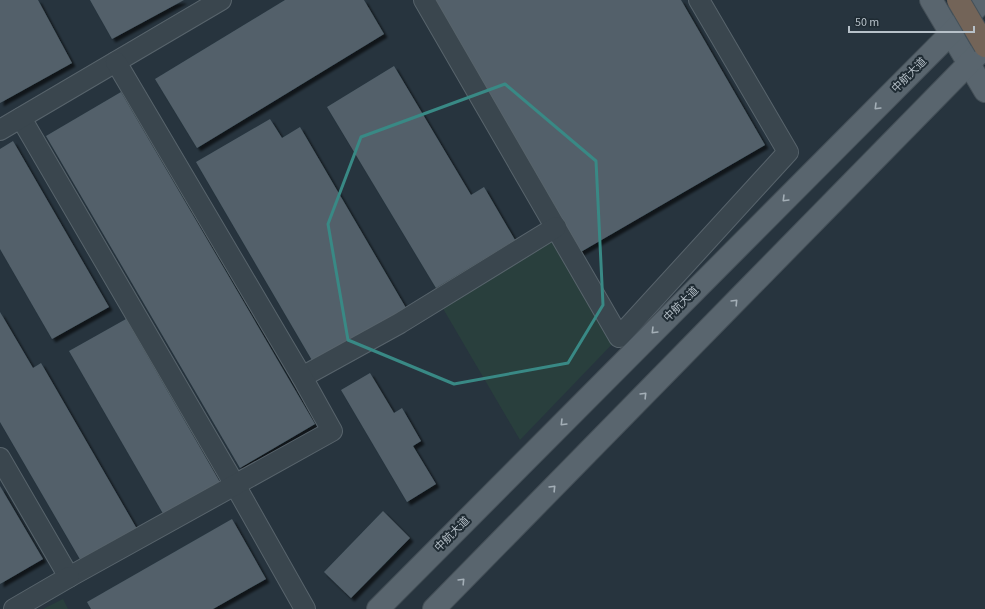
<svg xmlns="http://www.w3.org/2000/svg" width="985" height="609" font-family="'Source Sans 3','Noto Sans SC',sans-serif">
  <defs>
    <filter id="shadow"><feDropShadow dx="3.5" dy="3.5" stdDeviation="1" flood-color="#0009"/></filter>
  </defs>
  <rect width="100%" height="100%" fill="#27343e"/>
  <g fill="#293f3d">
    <polygon points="556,227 619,337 520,440 438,300"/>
    <polygon points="63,599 68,609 43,609"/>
  </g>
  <g fill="#52616b" filter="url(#shadow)">
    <polygon points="0,0 38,0 72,63 0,103"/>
    <polygon points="90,0 184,0 112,39"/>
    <polygon points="285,0 364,0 384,34 197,148 155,79"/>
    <polygon points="432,0 681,0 765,145 579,253"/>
    <polygon points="394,66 471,195 484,187 515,240 436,288 327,107"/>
    <polygon points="121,92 315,424 240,468 46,136"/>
    <polygon points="270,119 282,138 300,127 406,308 313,362 196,162"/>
    <polygon points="13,141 109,307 52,339 0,249 0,149"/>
    <polygon points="0,312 33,368 41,363 137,529 81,561 0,422"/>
    <polygon points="126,319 221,484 165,517 69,351"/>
    <polygon points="370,373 394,413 402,408 421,441 413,446 436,484 407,502 341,390"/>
    <polygon points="0,486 43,559 0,584"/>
    <polygon points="383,511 410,538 351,598 324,572"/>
    <polygon points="232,519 266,579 213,609 91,609 87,602"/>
  </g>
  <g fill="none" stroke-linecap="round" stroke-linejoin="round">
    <defs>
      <g id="minor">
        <polyline points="424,0 619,337 788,152 699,0"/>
        <polyline points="21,118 235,485 305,609"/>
        <polyline points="0,130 221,0"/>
        <polyline points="302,377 400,323 556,227"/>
        <polyline points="0,458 69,577 332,431 302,377 116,62"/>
        <polyline points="14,609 69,577"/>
      </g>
      <g id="major">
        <polyline points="931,0 985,91"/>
        <polyline points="378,609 984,0"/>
        <polyline points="434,609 985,47"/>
      </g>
    </defs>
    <use href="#minor" stroke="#58646c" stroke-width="22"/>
    <use href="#major" stroke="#444f57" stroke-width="24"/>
    <use href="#minor" stroke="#3a464e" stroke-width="20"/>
    <use href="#major" stroke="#59656e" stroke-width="22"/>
    <defs>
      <polyline id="highway-bridge" points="958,0 985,46"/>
    </defs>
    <use href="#highway-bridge" stroke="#455159" stroke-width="24" stroke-linecap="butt"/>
    <use href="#highway-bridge" stroke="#736458" stroke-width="22"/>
  </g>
  <defs><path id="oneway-chevron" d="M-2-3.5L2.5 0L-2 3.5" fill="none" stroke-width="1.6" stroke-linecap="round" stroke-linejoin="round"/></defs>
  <g stroke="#a4afb7">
    <use href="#oneway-chevron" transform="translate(877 107) rotate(135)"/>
    <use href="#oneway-chevron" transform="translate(785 199) rotate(135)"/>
    <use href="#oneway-chevron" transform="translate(735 302) rotate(-46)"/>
    <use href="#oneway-chevron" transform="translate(654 331) rotate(135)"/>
    <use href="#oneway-chevron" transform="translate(644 395) rotate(-46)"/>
    <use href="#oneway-chevron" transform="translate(563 423) rotate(135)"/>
    <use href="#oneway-chevron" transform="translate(553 488) rotate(-46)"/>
    <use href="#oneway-chevron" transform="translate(462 581) rotate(-46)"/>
  </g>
  <path fill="none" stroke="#398985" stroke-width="3" stroke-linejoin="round" d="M505,84L596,161L603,305L568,363L454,384L348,340L328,224L361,137Z"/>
  <g text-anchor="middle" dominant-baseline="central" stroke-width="4" stroke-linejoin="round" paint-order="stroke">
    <g font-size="11" fill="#b7c1c9" stroke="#1f2b33">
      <text transform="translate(909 75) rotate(-45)">中航大道</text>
      <text transform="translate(681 304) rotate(-45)">中航大道</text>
      <text transform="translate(452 534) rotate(-45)">中航大道</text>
    </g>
  </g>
  <path d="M849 26v6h125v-6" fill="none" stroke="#b7c1c9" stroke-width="2"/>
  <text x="855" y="26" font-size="12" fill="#b7c1c9" stroke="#1f2b33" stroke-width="3" paint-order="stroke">50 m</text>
</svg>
